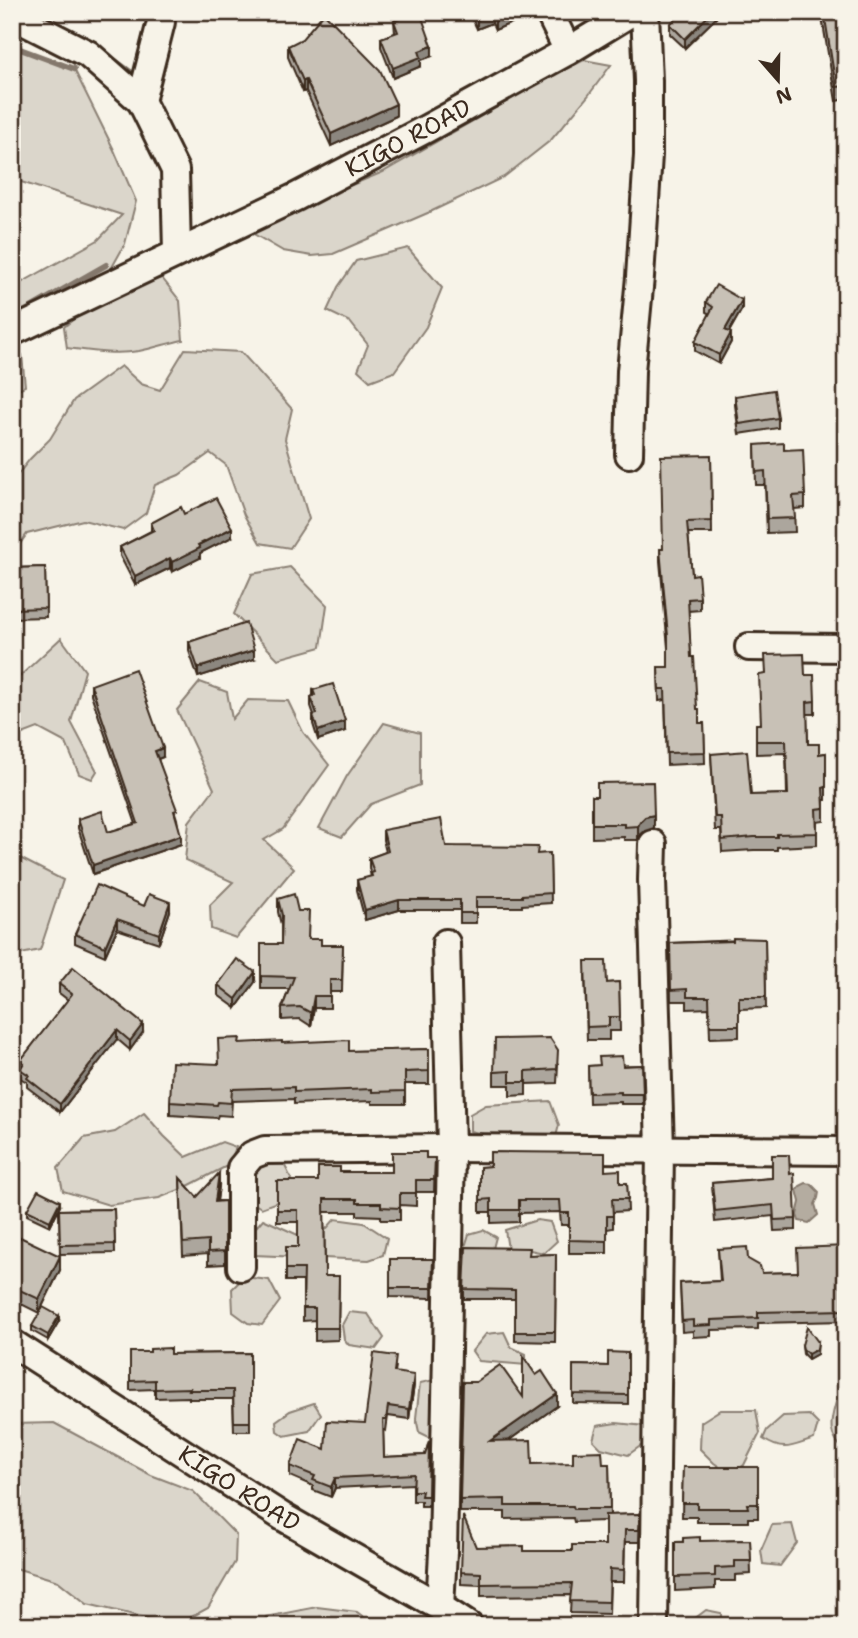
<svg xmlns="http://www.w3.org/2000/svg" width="858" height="1638" font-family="'Shantell Sans',sans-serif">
  <rect width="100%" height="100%" fill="#f7f3e8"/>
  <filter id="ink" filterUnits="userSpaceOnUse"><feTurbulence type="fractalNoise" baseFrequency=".0143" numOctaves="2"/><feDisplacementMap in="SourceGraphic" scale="14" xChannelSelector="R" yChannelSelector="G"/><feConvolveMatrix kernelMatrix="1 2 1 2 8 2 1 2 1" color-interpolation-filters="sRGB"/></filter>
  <g filter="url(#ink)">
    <g fill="#dbd6cb" stroke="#8b8074" stroke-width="2">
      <polygon points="12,31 21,34 15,47 74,69 114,150 136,201 125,244 111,269 12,324 12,288 98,240 122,215 12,179"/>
      <polygon points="584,60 611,65 588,96 551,140 504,177 430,212 333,254 312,256 283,251 252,233 291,185 347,187 383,172 546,79"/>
      <polygon points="408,248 442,288 426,327 394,372 370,381 358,370 368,345 350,322 327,311 338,287 356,261"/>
      <path d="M162,278L180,301L183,340C169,343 154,348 139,351C115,355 91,351 67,348L64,327L104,294Z"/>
      <polygon points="185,349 241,352 292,409 285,439 309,519 290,548 260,543 244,515 226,465 210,453 179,475 155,485 146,513 123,530 83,520 27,534 12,555 12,482 30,459 50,439 74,400 121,366 141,384 160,390"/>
      <polygon points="22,355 25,386 12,392 12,356"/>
      <polygon points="290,567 327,605 321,647 278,659 234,614 252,574"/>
      <polygon points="61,638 85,671 71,722 97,771 92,779 79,774 66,743 38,728 12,738 12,677 18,678"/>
      <polygon points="200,682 227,692 232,719 248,700 288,701 303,732 329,765 283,829 264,840 294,868 236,938 211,929 210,905 233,882 185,860 189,822 214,789 177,710"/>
      <polygon points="384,723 420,733 420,785 371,804 342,837 319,828 347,776"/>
      <polygon points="12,854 63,880 40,950 12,956"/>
      <polygon points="550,1101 559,1125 554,1144 488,1135 470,1131 470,1114 486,1105"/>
      <polygon points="144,1113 164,1136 186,1157 222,1142 236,1147 229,1165 184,1188 159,1198 109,1205 63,1191 58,1168 84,1138 115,1132"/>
      <polygon points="281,1158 291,1178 285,1199 261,1208 252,1202 250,1192 255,1164"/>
      <polygon points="263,1219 300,1236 320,1236 335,1219 364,1223 387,1238 383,1255 369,1260 254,1255 251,1233"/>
      <polygon points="537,1220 550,1222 557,1241 544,1253 530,1250 508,1249 505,1230"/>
      <polygon points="483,1230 496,1237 492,1252 476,1262 464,1250 469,1234"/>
      <polygon points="244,1277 269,1280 280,1301 262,1325 248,1323 233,1312 232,1289"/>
      <polygon points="349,1312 368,1314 384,1338 376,1349 349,1345 344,1339 342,1325"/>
      <polygon points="504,1332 511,1347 526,1354 526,1365 479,1361 472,1351 486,1334"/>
      <polygon points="434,1380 433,1439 419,1432 416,1418 420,1383"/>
      <path d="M846,1397V1451C827,1437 830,1422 836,1402Z"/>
      <polygon points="314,1403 321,1414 309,1431 284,1436 277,1431 276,1421 290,1411"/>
      <polygon points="720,1410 756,1410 760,1433 744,1465 738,1469 729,1473 714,1463 700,1449 701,1422"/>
      <path d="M809,1415L818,1424L814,1439C792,1446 784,1453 763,1439L767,1430L783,1416Z"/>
      <polygon points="54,1423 151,1475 193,1491 236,1535 235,1562 208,1608 177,1625 87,1604 58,1581 12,1567 12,1424"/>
      <polygon points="616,1423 645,1426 646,1442 628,1455 601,1448 593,1440 597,1426"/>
      <polygon points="792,1524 797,1543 780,1566 763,1564 761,1550 772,1525"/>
      <polygon points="317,1607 357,1612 375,1626 261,1626 266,1617"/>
      <polygon points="706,1610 721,1613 721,1626 685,1626"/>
    </g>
    <polygon fill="#b4aca0" stroke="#84786c" stroke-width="2" points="806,1183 811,1184 819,1192 818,1198 815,1204 818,1215 809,1223 799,1221 797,1215 800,1202 797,1190 800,1186"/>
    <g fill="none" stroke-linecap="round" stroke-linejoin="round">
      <g stroke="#84786c" stroke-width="6">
        <polyline points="12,46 74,69"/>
        <polyline points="114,60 133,74 139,72"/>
        <polyline points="20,314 106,265"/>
      </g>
      <defs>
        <g id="minor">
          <polyline points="549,12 568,51"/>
          <polyline points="12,18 21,20 88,54 141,101 175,170 177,252"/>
          <polyline points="141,101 161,22 160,12"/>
          <path id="s1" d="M12,332L296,197L426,129L568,51L632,12"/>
          <polyline points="629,454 631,371 640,277 648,155 648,81 645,12"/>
          <polyline points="749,647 846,648"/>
          <polyline points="653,844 652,880 660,1149 654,1626"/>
          <polyline points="241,1267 241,1168 252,1155 265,1150 451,1148 846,1151"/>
          <path id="s2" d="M12,1343L283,1517L440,1607L469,1626"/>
          <polyline points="440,1607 443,1552 451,1148 446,943"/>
        </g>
      </defs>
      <use href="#minor" stroke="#3b2a1e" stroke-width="32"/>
      <use href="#minor" stroke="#f7f3e8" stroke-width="26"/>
    </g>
    <g fill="#aca69d" stroke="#3b2a1e" stroke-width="2">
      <polygon points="469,12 523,12 523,18 495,30 492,23 477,29"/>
      <polygon points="722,12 685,48 670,34 670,24"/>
      <polygon points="821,12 846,12 846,99 836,101"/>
      <polygon points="394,21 432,56 421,60 421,66 393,78 381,47 381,38 395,33"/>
      <polygon points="288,46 396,116 331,146 306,91 303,92 288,57"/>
      <polygon points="706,302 742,309 729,332 731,342 719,364 695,351 695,342 710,314 706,312"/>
      <polygon points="735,396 778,418 778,428 739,434 735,405"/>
      <polygon points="755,445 784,450 805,495 805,508 794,509 795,532 767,533 765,485 756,485"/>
      <polygon points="711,455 712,533 688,533 692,575 700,598 700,610 688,611 691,657 697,709 699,723 704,723 705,763 667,765 665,700 659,701 658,667 668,667 668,648 660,561 660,549 663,549"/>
      <polygon points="184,514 232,537 200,553 200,558 172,572 170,568 135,585 120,556 120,547 151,531 151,523"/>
      <polygon points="45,567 46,617 12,618 12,568"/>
      <polygon points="189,642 254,659 198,677 189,651"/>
      <polygon points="805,675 815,701 815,714 807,714 808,744 819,754 826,753 826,800 824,800 824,821 817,822 817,845 777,847 777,850 754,850 722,852 721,830 715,830 711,754 751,795 787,794 786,753 756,754 756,724 760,724"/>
      <polygon points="91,685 163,757 158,759 177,819 181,844 93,874 78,828 78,819 108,832 136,824 91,694"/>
      <polygon points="313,690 345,731 318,740 313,724 313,715 314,715 311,706 311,697 313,696"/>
      <polygon points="592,796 654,828 645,831 640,835 638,840 624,840 624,837 592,838"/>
      <polygon points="383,830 446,846 538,854 550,853 551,903 522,905 522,907 476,907 476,923 460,923 460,910 399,910 365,920 357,890 357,880 371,877 369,868 369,858 386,852 383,840"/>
      <polygon points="278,899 298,911 309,939 321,945 343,945 342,992 330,992 330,1008 314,1008 311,1026 300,1019 282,1020 282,1008 289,989 261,989 261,944 281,944 281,925 278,912"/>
      <polygon points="144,906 170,911 159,943 117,929 105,956 75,943 75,934"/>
      <polygon points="765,939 766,1008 739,1009 739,1037 710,1038 709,1008 687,1009 687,1001 671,1001 670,943"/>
      <polygon points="585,975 607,983 619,982 620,1031 609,1031 609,1040 587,1040"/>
      <polygon points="255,982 236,1008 218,995 218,985"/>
      <polygon points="59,984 143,1032 130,1050 117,1039 60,1112 27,1087 27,1082 20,1078 21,1060 68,1000 59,993"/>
      <polygon points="239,1043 282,1043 349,1051 429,1049 429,1084 405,1084 405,1104 372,1104 372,1101 294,1104 294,1099 232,1101 231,1116 218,1115 217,1118 170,1115 170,1102 219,1064"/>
      <polygon points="558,1064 557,1083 526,1084 526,1095 510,1096 510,1085 494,1085 494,1072"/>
      <polygon points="642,1065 643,1104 621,1104 621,1102 589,1103 588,1066"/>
      <polygon points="426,1158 435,1158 434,1192 416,1192 416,1206 400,1205 400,1220 381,1220 381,1216 357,1215 357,1212 324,1212 325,1276 339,1276 338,1340 315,1341 315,1320 303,1321 303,1281 286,1281 286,1247 298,1247 298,1222 277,1222 277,1181 318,1181 340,1172 392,1172"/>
      <polygon points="480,1167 605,1171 620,1183 627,1183 628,1211 613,1212 613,1228 607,1229 607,1253 569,1253 569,1225 561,1225 560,1212 519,1213 519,1222 491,1223 491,1212 480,1212"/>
      <polygon points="790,1174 796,1219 796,1230 774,1231 773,1216 715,1222 712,1183 772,1178"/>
      <polygon points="180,1178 197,1197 219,1186 217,1201 225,1201 225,1264 208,1265 208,1254 183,1256"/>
      <polygon points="60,1206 50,1226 27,1215 27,1210"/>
      <polygon points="114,1209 115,1253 60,1254 59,1210"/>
      <polygon points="846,1246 846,1321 758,1323 758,1329 711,1330 711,1336 693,1337 693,1331 682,1332 680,1283 720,1281 718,1249 748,1259 762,1273 797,1272"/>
      <polygon points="12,1253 60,1270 39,1313 13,1300"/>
      <polygon points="556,1254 555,1342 515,1341 515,1299 464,1299 464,1289 529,1255"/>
      <polygon points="390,1259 433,1259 432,1298 390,1297"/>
      <polygon points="59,1321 48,1340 32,1331 32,1326"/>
      <polygon points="802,1345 817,1354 808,1359 803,1354"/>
      <polygon points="130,1352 170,1354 250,1353 250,1431 234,1431 233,1399 189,1399 189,1397 155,1398 155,1389 130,1390"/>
      <polygon points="628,1353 628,1404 573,1403 573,1365 608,1366"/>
      <polygon points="396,1366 395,1372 414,1385 409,1419 388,1416 386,1431 383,1430 384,1457 425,1455 429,1441 428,1506 421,1506 421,1501 413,1501 413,1484 335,1488 331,1497 313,1490 313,1486 290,1476 290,1466 325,1449 365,1423"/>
      <polygon points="463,1382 557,1406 508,1441 532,1464 609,1464 610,1515 640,1514 639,1542 625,1542 624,1582 610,1582 609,1614 570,1613 571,1595 481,1596 481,1585 461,1584 461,1572 476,1547 524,1551 572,1551 605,1545 605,1521 574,1522 573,1518 505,1519 505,1512 460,1512"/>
      <polygon points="683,1467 758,1467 758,1518 748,1518 748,1522 697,1522 697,1517 682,1517"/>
      <polygon points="750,1540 751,1574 735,1575 735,1581 715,1581 715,1589 675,1591 675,1542"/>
    </g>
    <g fill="#8c877f" stroke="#3b2a1e" stroke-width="2">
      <polygon points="515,12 523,12 523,18 495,30 495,21"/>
      <polygon points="712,12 722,12 685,48 685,39"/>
      <polygon points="492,13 492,23 477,29 477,20"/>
      <polygon points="432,46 432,56 421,60 421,66 393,78 393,68 419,51"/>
      <polygon points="306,80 306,91 303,92 303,81"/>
      <polygon points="396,104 396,116 331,146 331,134"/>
      <polygon points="742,300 742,309 725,339 725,330"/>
      <polygon points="731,333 731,342 719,364 719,355"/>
      <polygon points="232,528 232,537 200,553 200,558 172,572 172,562 198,545"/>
      <polygon points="170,558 170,568 135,585 135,576"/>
      <polygon points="254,650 254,659 198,677 198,668"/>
      <polygon points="345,721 345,731 318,740 318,731"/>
      <polygon points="163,748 163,757 155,760 155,751"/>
      <polygon points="654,815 654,828 645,831 640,835 638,840 638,826 640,822 645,817"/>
      <polygon points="181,835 181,844 93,874 93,865"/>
      <polygon points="399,900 399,910 365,920 365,910"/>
      <polygon points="170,902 170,911 159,943 159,934"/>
      <polygon points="117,919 117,929 105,956 105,947"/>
      <polygon points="255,972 255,982 236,1008 236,999"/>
      <polygon points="314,996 314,1008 311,1026 311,1013"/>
      <polygon points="143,1024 143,1032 130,1050 130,1041"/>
      <polygon points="117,1030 117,1039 60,1112 60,1104"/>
      <polygon points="219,1173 219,1186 215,1215 215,1202"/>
      <polygon points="60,1201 60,1206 50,1226 50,1221"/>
      <polygon points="60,1256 60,1270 39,1313 39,1299"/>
      <polygon points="59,1316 59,1321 48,1340 48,1335"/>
      <polygon points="818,1342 817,1354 808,1359 808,1354"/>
      <polygon points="414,1375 414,1385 409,1419 409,1409"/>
      <polygon points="557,1394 557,1406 490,1454 490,1441"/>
      <polygon points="335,1478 335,1488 331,1497 331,1487"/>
    </g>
    <g fill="#c8c1b6" stroke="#3b2a1e" stroke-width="2">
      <polygon points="417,12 420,12 432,46 419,51 421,57 393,68 381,38 398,32 394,21"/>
      <polygon points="473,12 515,12 495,21 492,13 477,20"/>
      <polygon points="682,12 712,12 685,39 670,24"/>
      <polygon points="824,12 846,12 846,86 836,87"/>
      <polygon points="324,13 380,70 396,104 331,134 306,80 303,81 288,46 302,39"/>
      <polygon points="716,285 742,300 725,330 731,333 719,355 695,342 713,307 706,302"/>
      <polygon points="774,390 778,418 739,424 735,396"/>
      <polygon points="784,443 784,450 803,449 805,495 793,496 795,518 767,519 765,471 756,472 755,445"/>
      <polygon points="711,455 712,521 687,522 692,575 698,574 700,598 688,599 691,657 694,657 697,709 699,709 699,723 704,723 705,752 667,753 665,689 659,689 658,667 668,667 668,636 660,549 663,549 661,456"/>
      <polygon points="216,498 232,528 198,545 200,548 172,562 170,558 135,576 120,547 154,530 151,523 181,507 184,514"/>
      <polygon points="45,567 46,608 12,609 12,568"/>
      <polygon points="246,623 254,650 198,668 189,642"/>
      <polygon points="804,654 805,675 814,675 815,701 807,702 808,744 819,744 819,754 826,753 826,787 823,788 824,808 816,809 817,833 777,834 777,837 754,837 722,840 721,817 715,817 711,754 747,751 751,795 788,794 786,741 756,741 756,724 761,724 759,675 766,674 765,655"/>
      <polygon points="135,669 163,748 155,751 177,810 174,811 181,835 93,865 78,819 102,811 108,832 138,823 91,685"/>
      <polygon points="333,684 345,721 318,731 313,715 317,714 311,697 315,695 313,690"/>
      <polygon points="653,782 654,815 645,817 640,822 638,826 624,827 624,824 592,824 592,796 597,796 597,783"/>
      <polygon points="441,819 446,846 538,847 537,854 550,853 551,893 522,895 522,897 476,897 476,913 460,913 460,900 399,900 365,910 357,880 372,876 371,873 374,872 369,858 388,851 383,830"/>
      <polygon points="97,885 144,906 149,894 170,902 159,934 117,919 105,947 75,934"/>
      <polygon points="294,894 298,911 309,911 308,939 321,939 321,945 343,945 342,980 330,980 330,996 314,996 311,1013 300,1007 282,1008 294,977 261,976 261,944 281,944 282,915 278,899"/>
      <polygon points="733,938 765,939 766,997 739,997 739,1026 710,1026 709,997 687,997 687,989 671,990 670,943 733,941"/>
      <polygon points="237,959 255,972 236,999 218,985"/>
      <polygon points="585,961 606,961 607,983 619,982 620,1017 609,1017 609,1026 587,1027"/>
      <polygon points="73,967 143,1024 130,1041 117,1030 60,1104 27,1078 29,1075 20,1069 24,1063 21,1060 72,994 59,984"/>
      <polygon points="240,1038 239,1043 282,1041 282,1043 349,1040 349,1051 429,1049 429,1071 405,1072 405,1091 372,1092 372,1089 294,1092 294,1087 232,1089 231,1103 218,1102 217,1105 170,1102 172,1062 219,1064 218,1039"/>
      <polygon points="550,1038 558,1050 557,1069 526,1071 526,1082 510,1082 510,1071 494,1072 495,1039"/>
      <polygon points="622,1056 623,1066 642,1065 643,1094 621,1094 621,1092 589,1093 588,1066 600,1065 599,1057"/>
      <polygon points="392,1152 426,1152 426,1158 435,1158 434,1180 416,1180 416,1193 400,1193 400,1208 381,1207 381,1203 357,1203 357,1199 324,1199 325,1276 339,1276 338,1328 315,1328 315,1308 303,1308 304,1269 286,1269 286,1247 298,1247 298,1210 277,1210 277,1181 318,1181 318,1167 340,1167 340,1172 392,1172"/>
      <polygon points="490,1152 605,1153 605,1171 620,1170 620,1183 627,1183 628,1199 612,1199 613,1216 607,1216 607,1241 569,1240 569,1213 561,1213 560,1200 519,1200 519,1210 491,1210 491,1199 480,1200 480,1167 490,1166"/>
      <polygon points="772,1155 789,1155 790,1174 794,1173 796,1219 774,1220 773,1205 715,1211 712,1183 772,1178"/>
      <polygon points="219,1173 215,1202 225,1201 225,1251 208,1252 208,1241 183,1243 180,1178 197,1197"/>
      <polygon points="38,1190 60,1201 50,1221 27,1210"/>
      <polygon points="114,1209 115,1244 60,1245 59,1210"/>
      <polygon points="20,1237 60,1256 39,1299 13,1287 16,1279 12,1278 12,1253"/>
      <polygon points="846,1246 846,1310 758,1312 758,1318 711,1320 711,1325 693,1326 693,1320 682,1321 680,1283 721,1281 718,1249 747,1247 748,1259 760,1266 762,1273 798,1272 797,1248"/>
      <polygon points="466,1247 530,1248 529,1255 556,1254 555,1332 515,1332 515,1290 464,1289"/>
      <polygon points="390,1259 433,1259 432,1288 390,1288"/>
      <polygon points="43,1307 59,1316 48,1335 32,1326"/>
      <polygon points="807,1327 818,1342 817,1349 808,1354 803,1349 802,1345"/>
      <polygon points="170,1348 170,1354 250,1353 250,1422 234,1422 233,1390 189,1390 190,1388 155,1389 155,1380 130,1381 130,1352 150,1352 150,1349"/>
      <polygon points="608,1352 628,1353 628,1395 573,1394 573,1365 608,1366"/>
      <polygon points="374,1353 396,1356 394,1372 414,1375 409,1409 388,1406 386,1420 383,1420 384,1457 425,1455 429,1441 428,1496 421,1496 422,1491 413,1491 414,1474 335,1478 331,1487 313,1480 315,1476 290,1466 300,1439 325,1449 327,1421 365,1423"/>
      <polygon points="523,1356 536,1375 542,1371 557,1394 490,1441 531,1440 532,1464 573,1463 573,1452 602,1451 603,1464 609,1464 610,1509 574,1509 573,1506 505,1506 505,1499 460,1500 463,1382 476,1382 500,1365 523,1397"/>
      <polygon points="683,1467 758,1467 758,1504 747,1504 748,1508 697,1508 697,1503 682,1503"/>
      <polygon points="640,1514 639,1530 625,1530 624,1570 610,1569 609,1602 570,1601 572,1583 481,1584 481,1573 461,1572 463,1516 476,1547 524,1546 524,1551 572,1551 572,1545 605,1545 605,1515"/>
      <polygon points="700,1537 700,1541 750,1540 751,1561 735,1561 735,1567 715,1568 715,1576 675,1577 675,1542 683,1542 683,1538"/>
    </g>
  </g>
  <g text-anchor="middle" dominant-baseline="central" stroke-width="6" stroke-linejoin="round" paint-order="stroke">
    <g font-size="24" fill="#3b2a1e" stroke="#f7f3e8">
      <text stroke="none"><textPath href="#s1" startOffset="441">KIGO ROAD</textPath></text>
      <text stroke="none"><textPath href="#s2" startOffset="270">KIGO ROAD</textPath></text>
    </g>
  </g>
  <rect width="858" height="1638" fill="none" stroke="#f7f3e8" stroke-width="42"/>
  <rect x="21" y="21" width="816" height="1596" fill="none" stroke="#3b2a1e" stroke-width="2.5" filter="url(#ink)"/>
  <g transform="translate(778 80) rotate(160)" stroke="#f7f3e8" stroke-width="5" paint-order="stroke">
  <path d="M0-5L12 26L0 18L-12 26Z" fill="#3b2a1e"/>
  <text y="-10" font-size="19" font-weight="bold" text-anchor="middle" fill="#3b2a1e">N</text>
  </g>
</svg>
